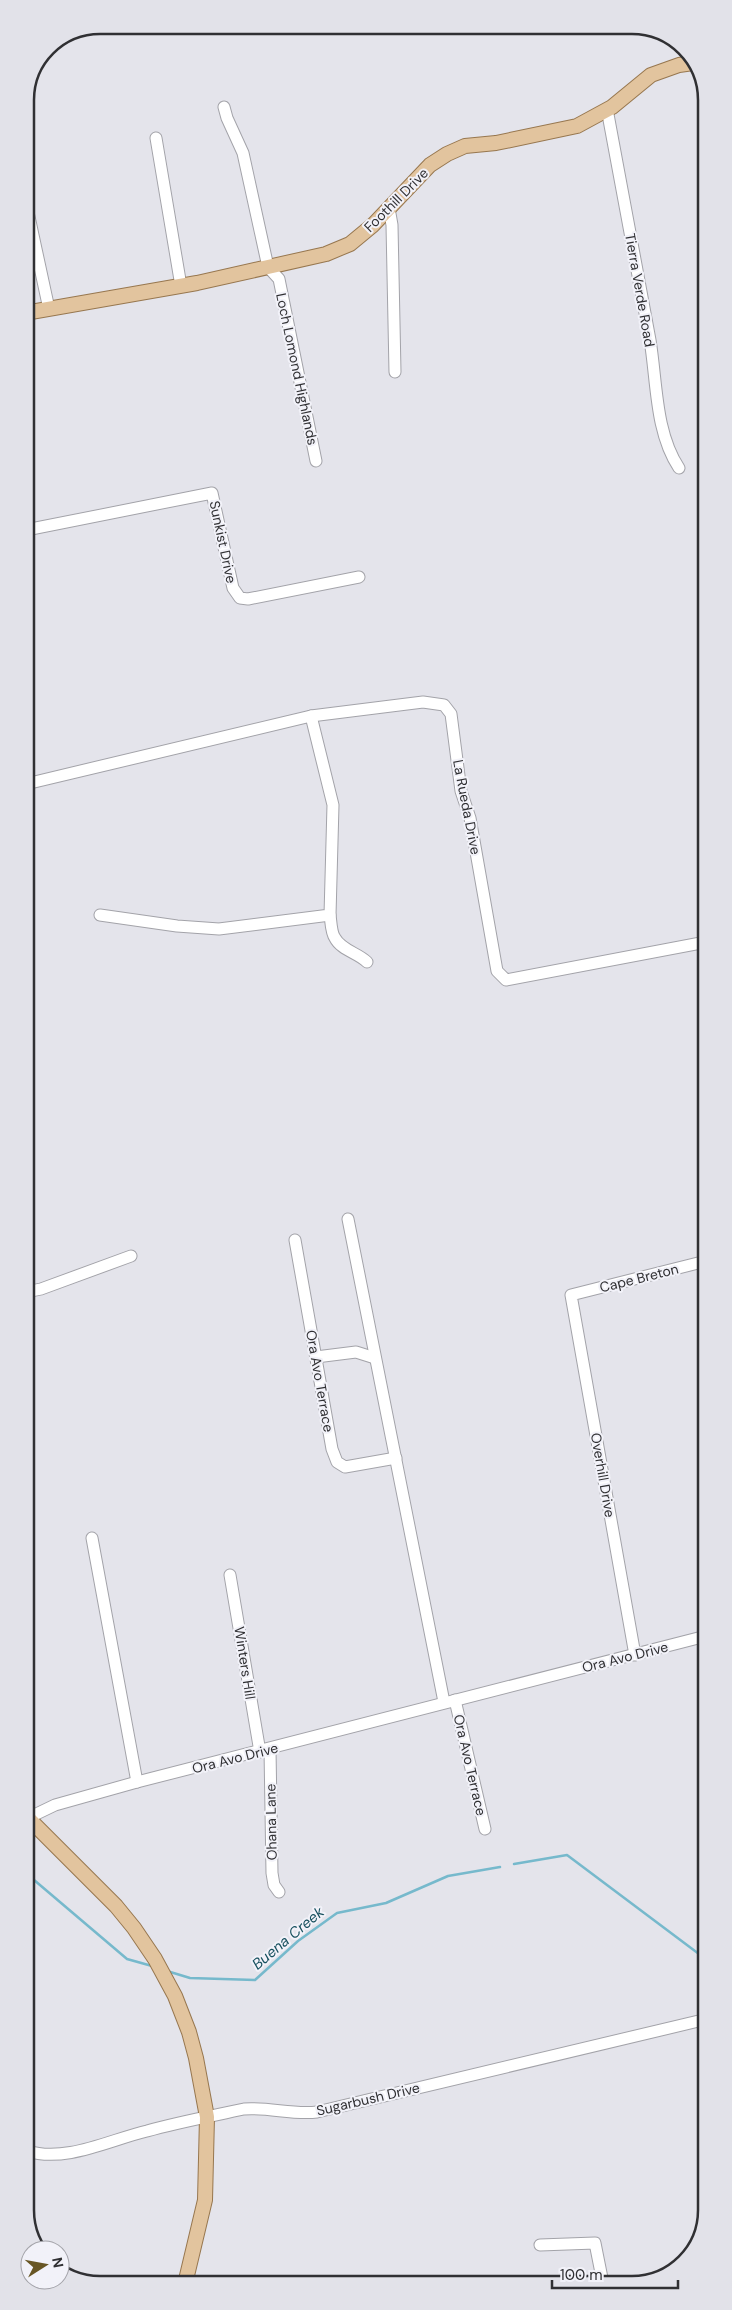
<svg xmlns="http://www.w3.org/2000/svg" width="732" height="2310" font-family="'DM Sans',sans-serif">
  <rect width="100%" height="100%" fill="#e4e4eb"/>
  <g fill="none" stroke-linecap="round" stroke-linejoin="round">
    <g stroke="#76b9cc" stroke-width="2.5">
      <polyline points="514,1864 567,1855 707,1960"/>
      <polyline points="27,1874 127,1959 152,1966"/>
      <polyline points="167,1971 190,1978 255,1980 298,1941 337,1913 386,1903 448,1876 500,1867"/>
    </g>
    <defs>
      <g id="minor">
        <polyline points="224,107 227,118 243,153 268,267 279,279 316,461"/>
        <path d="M607,109C622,186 636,263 650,340C657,382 655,432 679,468"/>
        <polyline points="156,138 181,286"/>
        <polyline points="25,198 49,309"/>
        <polyline points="389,208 392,225 395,372"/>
        <polyline points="26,530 212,493 233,588 240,598 248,599 359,577"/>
        <polyline points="26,784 311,716 423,702 444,705 451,714 461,791 470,818 497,971 506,980 706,942"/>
        <polyline points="100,915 177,926 219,929 330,915 333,805 311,716"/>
        <path d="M330,915C331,921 331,933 335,938C341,950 358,953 367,962"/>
        <polyline points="348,1219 444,1702"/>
        <polyline points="295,1240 332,1449 337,1462 345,1467 396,1458"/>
        <polyline points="26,1292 41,1289 131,1256"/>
        <polyline points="316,1357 356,1352 375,1358"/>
        <polyline points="92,1538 137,1782"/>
        <polyline points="230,1575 260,1752"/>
        <polyline points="704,1637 706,1649"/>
        <polyline points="635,1655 571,1295 706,1261"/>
        <polyline points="455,1700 485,1829"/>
        <polyline points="270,1749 272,1873 274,1885 279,1892"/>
        <polyline points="28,1818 55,1805 137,1782 706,1636"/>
        <path d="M27,2151C66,2163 109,2140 147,2131C179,2122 212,2116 244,2109C269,2107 293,2115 317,2112L707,2019"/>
        <polyline points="540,2245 595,2243 603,2283"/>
      </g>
      <g id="major">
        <polyline points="25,313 197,283 326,254 350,244 373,225 430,165 447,154 465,146 496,143 577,126 612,107 651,75 679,65 693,63"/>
        <polyline points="27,1817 116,1906 134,1928 155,1959 175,1996 189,2032 196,2058 207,2117 205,2200 185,2284"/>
      </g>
    </defs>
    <use href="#minor" stroke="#a3a3a9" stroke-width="13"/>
    <use href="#major" stroke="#97774f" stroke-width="16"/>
    <use href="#minor" stroke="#fff" stroke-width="11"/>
    <use href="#major" stroke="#e2c49e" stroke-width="14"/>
  </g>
  <g text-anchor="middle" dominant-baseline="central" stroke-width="4" stroke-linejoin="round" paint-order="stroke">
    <g font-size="14" fill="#303033" stroke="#f2f2f9">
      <text transform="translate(396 200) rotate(-45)">Foothill Drive</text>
      <text transform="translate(640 290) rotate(80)">Tierra Verde Road</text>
      <text transform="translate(297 369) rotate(78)">Loch Lomond Highlands</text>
      <text transform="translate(223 542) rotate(78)">Sunkist Drive</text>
      <text transform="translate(467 807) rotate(79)">La Rueda Drive</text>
      <text transform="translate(639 1278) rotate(-14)">Cape Breton</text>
      <text transform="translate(320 1381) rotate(80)">Ora Avo Terrace</text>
      <text transform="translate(603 1475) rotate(80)">Overhill Drive</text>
      <text transform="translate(625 1657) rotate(-14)">Ora Avo Drive</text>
      <text transform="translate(245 1663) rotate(81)">Winters Hill</text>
      <text transform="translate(235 1758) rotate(-14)">Ora Avo Drive</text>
      <text transform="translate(470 1765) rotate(77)">Ora Avo Terrace</text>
      <text transform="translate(271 1822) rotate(-91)">Ohana Lane</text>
      <text transform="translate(368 2099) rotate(-13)">Sugarbush Drive</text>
    </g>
    <g font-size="15" font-style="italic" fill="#17505e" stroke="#f2f2f9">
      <text transform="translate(288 1938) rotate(-40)">Buena Creek</text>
    </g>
  </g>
  <path d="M0 0H732V2310H0ZM100 34H632A66 66 0 0 1 698 100V2210A66 66 0 0 1 632 2276H100A66 66 0 0 1 34 2210V100A66 66 0 0 1 100 34Z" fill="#e2e2e9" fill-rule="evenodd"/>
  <path fill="none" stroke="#303033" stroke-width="2.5" d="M100 34H632A66 66 0 0 1 698 100V2210A66 66 0 0 1 632 2276H100A66 66 0 0 1 34 2210V100A66 66 0 0 1 100 34Z"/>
  <g transform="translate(45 2265) rotate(79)"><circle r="24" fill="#f2f2f9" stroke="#a4a4aa"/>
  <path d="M0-4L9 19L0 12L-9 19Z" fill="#685624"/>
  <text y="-8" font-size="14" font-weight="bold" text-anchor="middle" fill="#303033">N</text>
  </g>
  <path d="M552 2280v8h126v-8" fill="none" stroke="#303033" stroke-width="2.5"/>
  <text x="560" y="2280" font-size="15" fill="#303033" stroke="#f2f2f9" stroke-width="4" paint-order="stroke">100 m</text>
</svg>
